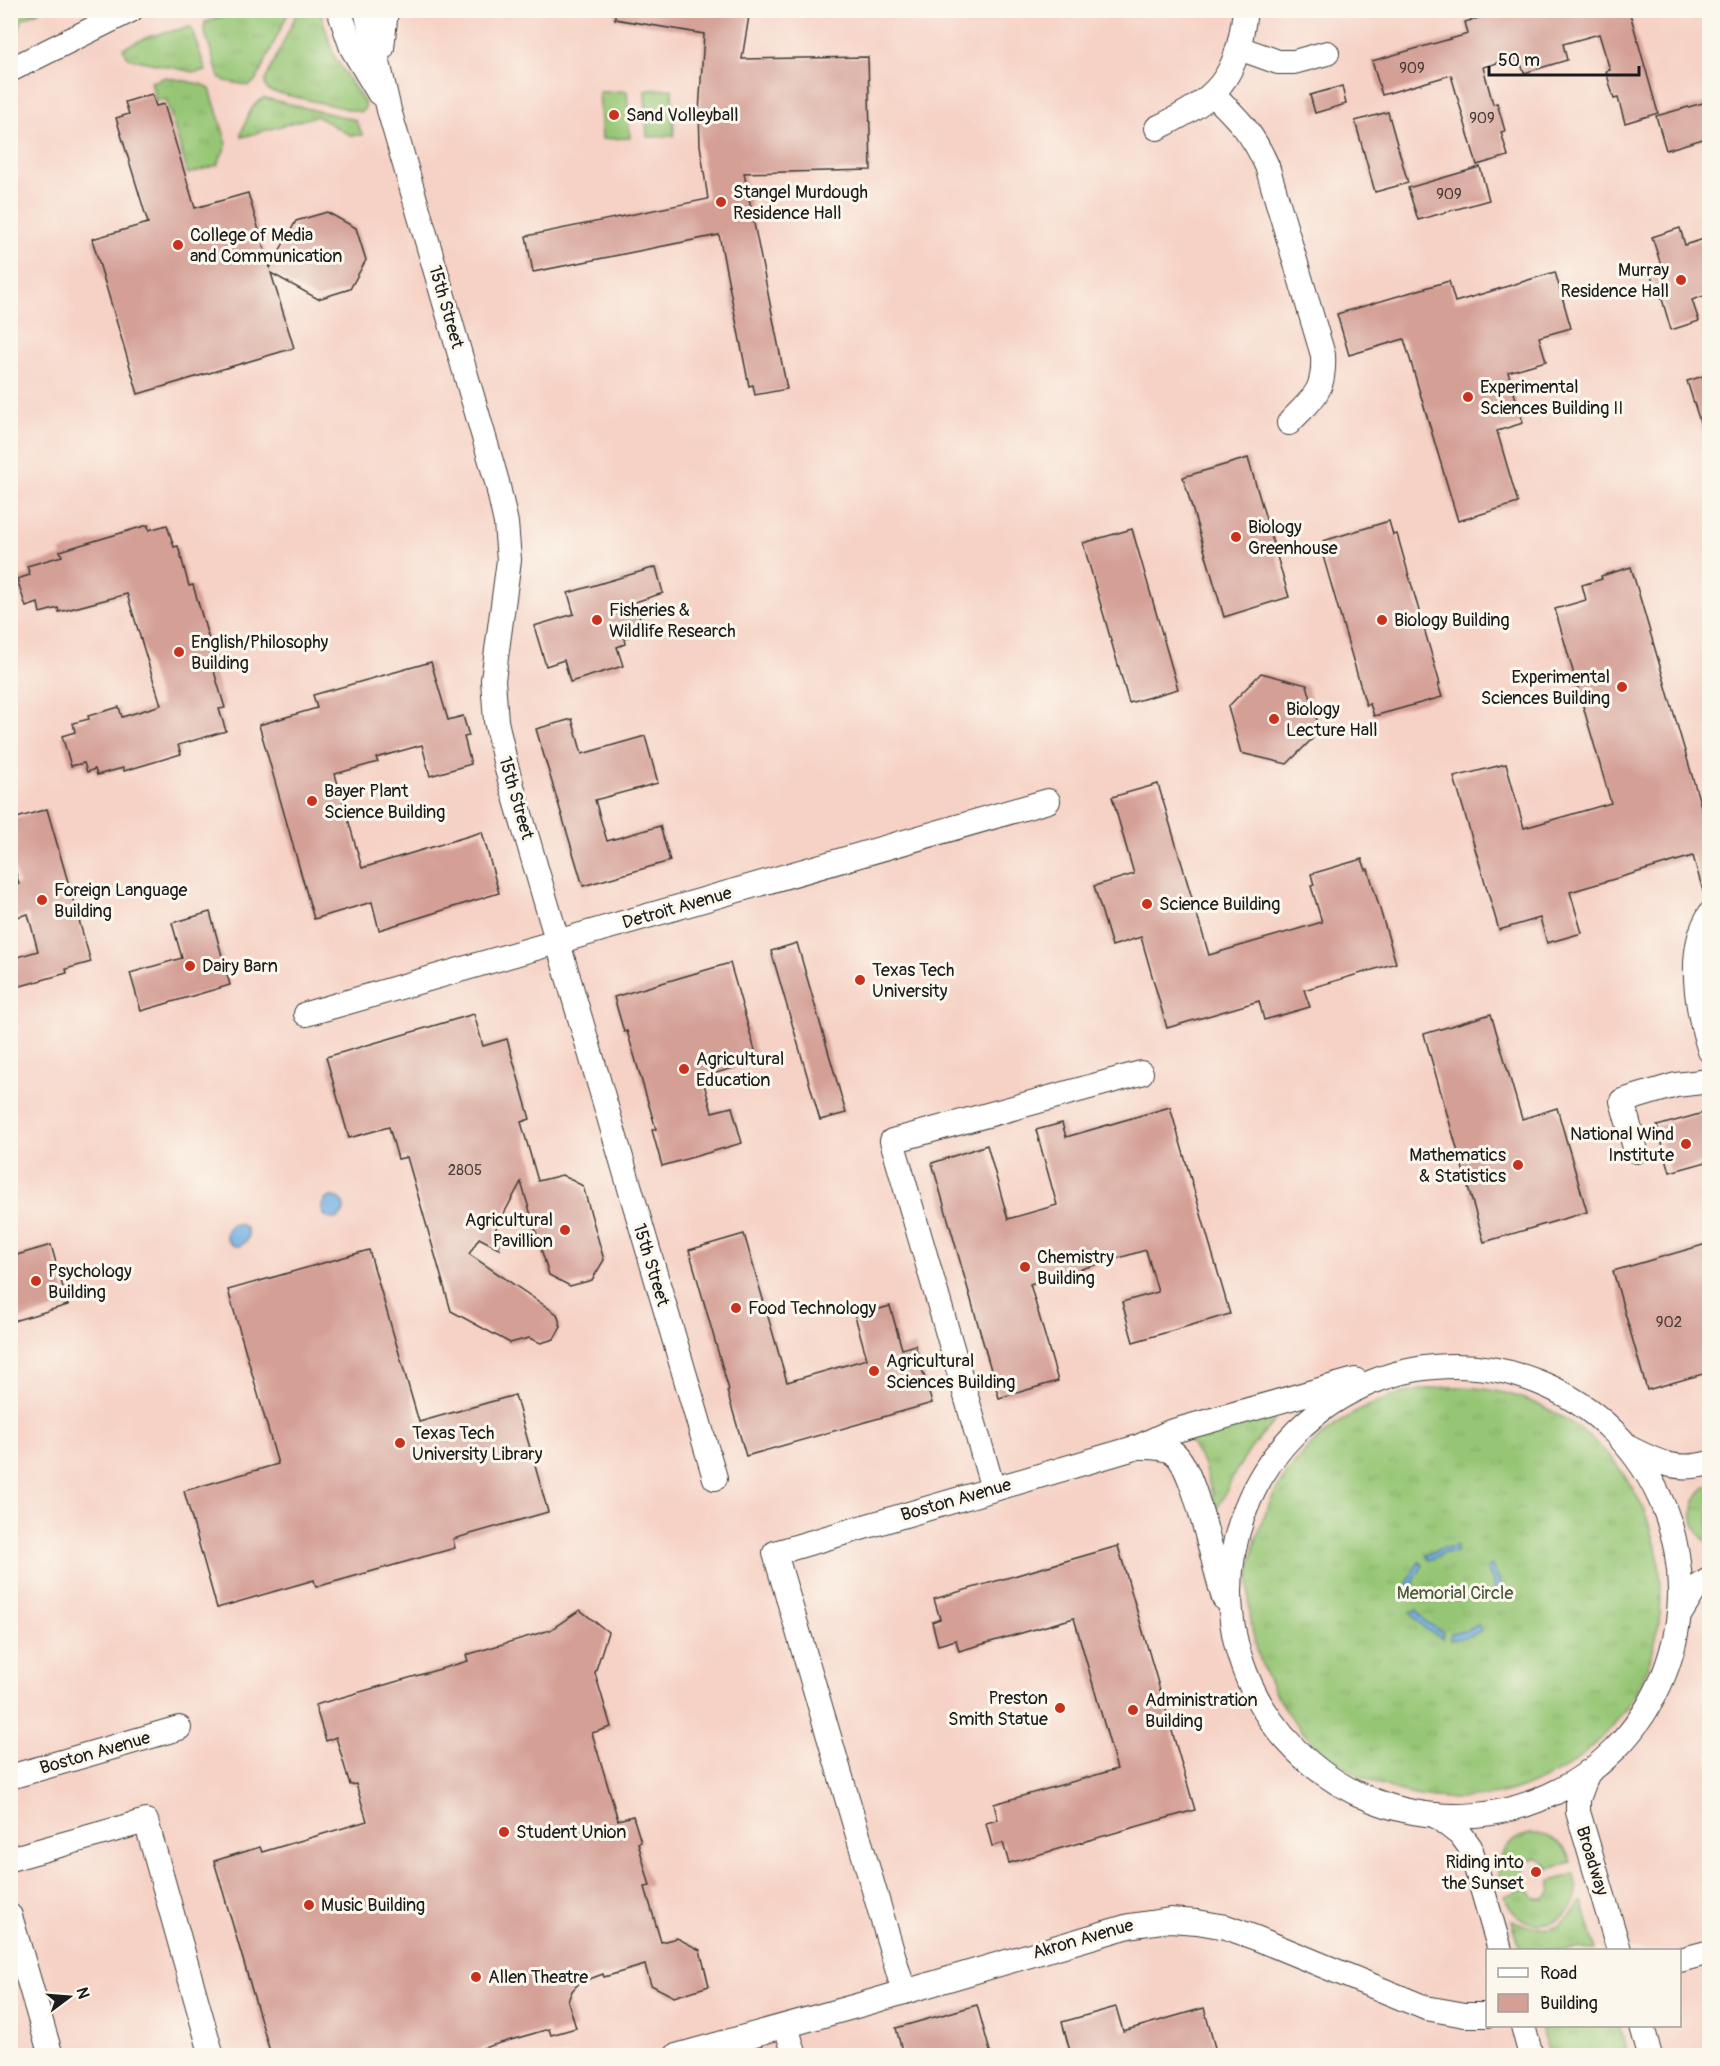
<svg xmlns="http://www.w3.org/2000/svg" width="1720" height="2066" font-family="Pangolin,sans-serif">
  <defs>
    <pattern id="grass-tufts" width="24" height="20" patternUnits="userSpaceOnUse" patternTransform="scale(1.5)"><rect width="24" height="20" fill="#96c675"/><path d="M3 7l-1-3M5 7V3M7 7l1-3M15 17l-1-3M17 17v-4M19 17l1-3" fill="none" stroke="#81aa65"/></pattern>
  </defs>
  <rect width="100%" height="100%" fill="#fbf7ec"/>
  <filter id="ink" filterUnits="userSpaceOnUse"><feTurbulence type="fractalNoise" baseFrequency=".0167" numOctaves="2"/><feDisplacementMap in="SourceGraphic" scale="12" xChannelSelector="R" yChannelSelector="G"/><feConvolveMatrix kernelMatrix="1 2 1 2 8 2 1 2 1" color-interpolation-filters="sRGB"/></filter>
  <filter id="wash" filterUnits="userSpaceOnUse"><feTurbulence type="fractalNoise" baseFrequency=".008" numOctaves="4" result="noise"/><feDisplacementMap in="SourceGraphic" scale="24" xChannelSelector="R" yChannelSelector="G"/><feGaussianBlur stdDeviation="1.35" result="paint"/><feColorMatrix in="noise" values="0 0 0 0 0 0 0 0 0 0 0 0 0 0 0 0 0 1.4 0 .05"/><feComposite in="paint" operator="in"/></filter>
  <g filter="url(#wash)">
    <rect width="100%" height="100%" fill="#f7e6d0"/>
    <path fill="#f6d1c5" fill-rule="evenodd" d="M11,11H1709V2055L11,2056ZM1488,1950H1680V2026H1488Z"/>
    <g fill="url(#grass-tufts)" stroke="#597148" stroke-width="1.5">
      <polygon points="10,11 11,10 40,11 22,19 19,31 11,35"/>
      <polygon points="238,11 289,11 257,79 249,86 226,81 219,77 204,29 205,22"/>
      <polygon points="298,11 320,11 334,56 365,104 365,108 361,112 269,91 266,88 265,81"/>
      <polygon points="191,27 206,71 193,72 128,58 123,48 150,36"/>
      <polygon points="166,77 204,85 210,89 227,144 217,165 188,174 166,99 156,101 151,82"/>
      <path d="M265,98L355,120L363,135H350L316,116L242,137L241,134C246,122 251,101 265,98Z"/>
      <circle cx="1455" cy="1593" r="206"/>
      <polygon points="1273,1415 1275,1420 1251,1448 1236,1471 1217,1510 1203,1463 1188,1439"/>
      <path d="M1708,1485L1710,1486L1709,1543C1688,1530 1687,1500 1708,1485Z"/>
      <path d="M1530,1834C1549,1833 1566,1843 1571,1862L1549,1869C1544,1856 1534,1855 1524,1864V1877L1500,1883C1494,1858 1506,1840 1530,1834Z"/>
      <path d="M1575,1874C1590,1926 1518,1943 1505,1896L1526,1888L1535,1899H1545L1551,1892V1881Z"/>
      <path d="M1582,1901L1596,1950H1521L1512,1921C1533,1926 1546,1936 1567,1919C1573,1914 1577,1905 1582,1901Z"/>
      <polygon points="1546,2026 1619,2026 1628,2055 1549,2055 1540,2027"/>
    </g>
    <g fill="#96c675" stroke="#597148" stroke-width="1.5">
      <polygon points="672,89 674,136 647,137 645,90"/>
      <polygon points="627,91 630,138 602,139 599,92"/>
    </g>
    <g fill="#71ade2" stroke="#46647f" stroke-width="1.5">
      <circle cx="333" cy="1208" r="11"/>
      <circle cx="237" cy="1235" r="11"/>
      <polygon points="1457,1546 1456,1552 1444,1553 1429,1560 1426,1555 1439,1549"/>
      <polygon points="1419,1561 1423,1565 1414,1581 1413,1597 1407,1599 1408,1581"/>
      <polygon points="1491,1565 1499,1580 1500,1597 1494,1596 1493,1582 1487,1569"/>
      <polygon points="1417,1610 1427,1623 1443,1632 1442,1638 1425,1629 1411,1612"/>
      <polygon points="1478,1625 1482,1630 1471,1636 1450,1640 1451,1633 1466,1631"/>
    </g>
    <g id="blocks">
      <g fill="#d49f95">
        <polygon points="615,10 750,10 742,59 868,57 871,170 744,173 787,389 755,395 753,385 749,386 719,235 533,272 526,236 708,199 700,145 699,112 704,34 615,19"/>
        <polygon points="1505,10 1629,10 1658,113 1625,123 1618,98 1614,99 1606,71 1610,70 1599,34 1563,44 1567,60 1524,73 1519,57 1483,67 1493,104 1497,103 1505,131 1501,132 1508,156 1477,165 1451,75 1382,95 1372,61 1468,34 1465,22"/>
        <polygon points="1342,86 1346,104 1315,113 1310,95"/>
        <polygon points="152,94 156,106 164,104 195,208 248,193 270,268 296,221 327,212 356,228 366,260 350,289 318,299 271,273 294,348 138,394 92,239 148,223 116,118 129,114 125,102"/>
        <polygon points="1710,101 1710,137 1666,150 1656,116"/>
        <polygon points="1388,112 1408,183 1375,192 1355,121"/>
        <polygon points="1480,167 1489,200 1418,220 1408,188"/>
        <polygon points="1680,228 1685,245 1710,237 1710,294 1692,300 1699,321 1671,330 1660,292 1657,293 1649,269 1661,265 1652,237"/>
        <polygon points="1555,272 1571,328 1539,337 1546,361 1508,372 1523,423 1497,431 1518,503 1458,521 1404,339 1349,355 1337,314 1449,281 1455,302"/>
        <polygon points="1710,374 1710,440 1706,441 1687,381"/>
        <polygon points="1248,458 1289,597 1224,617 1183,477"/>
        <polygon points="1389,521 1393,535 1397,534 1440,684 1438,684 1442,697 1374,716 1370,704 1366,705 1323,556 1327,554 1323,541"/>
        <polygon points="148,525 149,530 167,525 174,547 178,546 189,586 193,585 217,667 213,668 225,708 219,709 226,731 178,745 181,754 124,771 123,768 97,775 95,769 87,772 84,763 71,766 62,736 75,732 73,723 89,719 88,716 119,707 122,717 161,705 127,594 59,612 58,608 40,613 38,603 26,607 17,579 30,575 27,566 62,556 60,551"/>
        <polygon points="1132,529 1178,689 1129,703 1083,543"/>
        <polygon points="656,567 663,593 635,602 644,632 624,638 625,644 617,647 623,666 570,682 564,660 546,666 534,626 574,614 568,593"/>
        <polygon points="1631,567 1710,837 1710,897 1705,898 1693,856 1570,892 1582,933 1547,943 1540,918 1499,930 1454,777 1506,764 1524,828 1611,803 1555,609 1586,600 1582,585 1602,579 1601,576"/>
        <polygon points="431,662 448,720 463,716 469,736 464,737 471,764 430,776 422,745 376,758 378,762 335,774 362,868 482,832 499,893 379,930 372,902 314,919 259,725 317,708 313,695"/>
        <polygon points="1261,673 1307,685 1320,731 1287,764 1241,753 1228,707"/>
        <polygon points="572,719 582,754 645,736 658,783 595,800 607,841 660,826 670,861 583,886 536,729"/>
        <polygon points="1158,784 1209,955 1322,922 1311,886 1314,885 1311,874 1362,859 1366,870 1368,869 1396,963 1304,990 1310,1007 1264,1020 1259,1001 1167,1028 1141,937 1112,946 1094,886 1134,874 1112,797"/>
        <polygon points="47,809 91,962 66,969 67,973 10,989 10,959 38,951 28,914 10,919 10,886 19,884 10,853 10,820"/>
        <polygon points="210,912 230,985 141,1011 130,973 182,958 172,923"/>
        <polygon points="797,943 846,1113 820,1120 771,951"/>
        <polygon points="730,963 758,1061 702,1077 712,1112 732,1107 742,1143 662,1166 652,1130 656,1129 627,1031 624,1032 614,997"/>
        <polygon points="474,1014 483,1046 507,1039 530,1119 521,1122 538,1181 562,1175 583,1186 604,1260 592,1280 570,1286 549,1275 521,1182 495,1230 500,1249 479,1238 469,1254 557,1314 561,1327 554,1339 541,1343 529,1338 510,1343 451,1311 407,1157 398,1159 389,1127 349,1138 326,1057"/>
        <polygon points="1491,1014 1522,1119 1557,1108 1587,1212 1484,1242 1424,1034"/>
        <polygon points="1170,1107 1230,1314 1133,1342 1122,1302 1158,1292 1146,1250 1030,1284 1058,1381 999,1398 932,1163 987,1145 1008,1219 1057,1205 1036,1130 1062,1123 1066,1137"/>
        <polygon points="1710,1111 1710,1161 1670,1172 1657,1126"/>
        <polygon points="744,1234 787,1382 867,1359 855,1316 890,1306 902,1349 915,1345 932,1403 746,1456 727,1391 729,1390 689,1250"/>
        <polygon points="1710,1243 1710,1372 1647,1390 1613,1271"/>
        <polygon points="51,1245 68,1305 10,1322 10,1257"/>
        <polygon points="369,1250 419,1422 515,1395 548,1512 453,1539 455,1548 316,1587 314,1580 217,1608 184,1491 278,1464 228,1290"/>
        <polygon points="1118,1546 1195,1810 1009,1863 1003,1843 992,1846 986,1823 998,1820 994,1804 1117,1769 1074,1618 959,1651 956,1640 938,1645 932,1622 940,1619 934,1599"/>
        <polygon points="580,1610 608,1632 595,1673 611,1727 592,1733 618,1820 633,1816 641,1842 638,1843 650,1886 645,1887 661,1942 677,1938 700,1950 709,1986 674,1997 651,1985 645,1965 604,1977 603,1974 579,1983 572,1991 568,2001 576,2028 551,2035 549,2029 459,2055 271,2055 214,1861 260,1847 262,1852 367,1821 356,1784 350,1785 336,1737 326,1741 315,1705 468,1661 466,1655 550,1630"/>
        <polygon points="977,2005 991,2055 903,2055 896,2028"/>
        <polygon points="1116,2007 1123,2031 1204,2008 1217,2055 1071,2055 1062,2022"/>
      </g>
    </g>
  </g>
  <g filter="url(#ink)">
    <use href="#blocks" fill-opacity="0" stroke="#3d3a37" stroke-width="1.5"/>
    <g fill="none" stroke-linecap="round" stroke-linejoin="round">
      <defs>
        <g id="minor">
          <polyline points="339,10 352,48 379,93"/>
          <polyline points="366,10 389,110 497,482 506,523 509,560 493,680 496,721 506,766 715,1478"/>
          <polyline points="382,48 386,10"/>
          <polyline points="1239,48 1278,62 1294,62 1327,53"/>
          <polyline points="10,70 131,10"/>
          <path d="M1213,94C1239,120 1252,132 1267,166L1323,355C1325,393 1313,397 1289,423"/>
          <path d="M1157,128C1218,98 1237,80 1245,10"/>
          <path d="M1710,914C1686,951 1697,1011 1710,1051"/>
          <polyline points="306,1014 1048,801"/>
          <polyline points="1636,1151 1622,1101 1676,1085 1710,1081"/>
          <circle cx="1455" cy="1591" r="225"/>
          <path d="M1138,1447C1149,1447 1164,1446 1174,1453C1195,1468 1214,1569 1224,1598"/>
          <path d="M1629,1448C1659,1463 1676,1472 1710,1463"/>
          <polyline points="993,1489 892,1141 1141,1073"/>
          <polyline points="1680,1614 1696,1588 1710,1579"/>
          <polyline points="1588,1772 1578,1799 1578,1812 1619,1950"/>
          <polyline points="10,1777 179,1728"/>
          <polyline points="1435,1815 1462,1836 1470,1847 1500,1950"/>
          <polyline points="10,1859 146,1821 212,2056"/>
          <polyline points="10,1916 51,2056"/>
          <polyline points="1680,1960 1710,1952"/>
          <polyline points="904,1992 775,1553 1138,1447 1170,1432 1355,1380"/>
          <polyline points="786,2026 795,2056"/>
          <polyline points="1523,2026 1531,2056"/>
          <polyline points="1642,2026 1650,2056"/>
          <polyline points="676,2056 867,2003 1129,1926 1170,1920 1197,1922 1226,1927 1256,1938 1426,2008 1465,2015 1488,2015"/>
        </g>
      </defs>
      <use href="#minor" stroke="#3d3a37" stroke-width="26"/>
      <use href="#minor" stroke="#fff" stroke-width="24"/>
    </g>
  </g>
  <g fill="#c8321e" stroke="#fbf7ec" stroke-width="2">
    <circle cx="614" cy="115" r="6"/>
    <circle cx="721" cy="202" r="6"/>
    <circle cx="178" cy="245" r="6"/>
    <circle cx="1681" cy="280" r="6"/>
    <circle cx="1468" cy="397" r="6"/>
    <circle cx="1236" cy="537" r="6"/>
    <circle cx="597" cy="620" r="6"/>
    <circle cx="1382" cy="620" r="6"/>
    <circle cx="179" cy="652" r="6"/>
    <circle cx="1622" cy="687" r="6"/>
    <circle cx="1274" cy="719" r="6"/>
    <circle cx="312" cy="801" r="6"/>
    <circle cx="42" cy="900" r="6"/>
    <circle cx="1147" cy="904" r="6"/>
    <circle cx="190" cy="966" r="6"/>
    <circle cx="860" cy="980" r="6"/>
    <circle cx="684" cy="1069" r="6"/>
    <circle cx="1686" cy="1144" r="6"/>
    <circle cx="1518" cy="1165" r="6"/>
    <circle cx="565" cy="1230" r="6"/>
    <circle cx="1025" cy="1267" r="6"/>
    <circle cx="36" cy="1281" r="6"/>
    <circle cx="736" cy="1308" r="6"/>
    <circle cx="874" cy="1371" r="6"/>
    <circle cx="400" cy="1443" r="6"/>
    <circle cx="1060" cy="1708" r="6"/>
    <circle cx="1133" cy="1710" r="6"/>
    <circle cx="504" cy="1832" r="6"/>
    <circle cx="1536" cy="1872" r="6"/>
    <circle cx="309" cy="1905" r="6"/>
    <circle cx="476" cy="1977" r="6"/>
  </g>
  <g text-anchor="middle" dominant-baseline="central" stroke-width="6" stroke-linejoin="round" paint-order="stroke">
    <g font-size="15" fill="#4a3d3a">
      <text x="1412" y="68">909</text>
      <text x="1482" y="118">909</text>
      <text x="1449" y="194">909</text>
      <text x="465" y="1170">2805</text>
      <text x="1669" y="1322">902</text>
    </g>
    <g font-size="18" fill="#1c1c1c" stroke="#fbf7ec" text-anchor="start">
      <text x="626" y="115">Sand Volleyball</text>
      <text x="733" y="192">Stangel Murdough<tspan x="733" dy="21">Residence Hall</tspan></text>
      <text x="190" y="235">College of Media<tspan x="190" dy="21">and Communication</tspan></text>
      <text x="1669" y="270" text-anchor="end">Murray<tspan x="1669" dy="21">Residence Hall</tspan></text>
      <text x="1480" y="387">Experimental<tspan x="1480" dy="21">Sciences Building II</tspan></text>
      <text x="1248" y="527">Biology<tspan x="1248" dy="21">Greenhouse</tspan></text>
      <text x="609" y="610">Fisheries &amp;<tspan x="609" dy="21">Wildlife Research</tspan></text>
      <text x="1394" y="620">Biology Building</text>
      <text x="191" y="642">English/Philosophy<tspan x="191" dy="21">Building</tspan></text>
      <text x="1610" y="677" text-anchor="end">Experimental<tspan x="1610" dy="21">Sciences Building</tspan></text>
      <text x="1286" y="709">Biology<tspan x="1286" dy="21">Lecture Hall</tspan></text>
      <text x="324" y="791">Bayer Plant<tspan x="324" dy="21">Science Building</tspan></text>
      <text x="54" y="890">Foreign Language<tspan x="54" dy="21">Building</tspan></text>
      <text x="1159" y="904">Science Building</text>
      <text x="202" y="966">Dairy Barn</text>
      <text x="872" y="970">Texas Tech<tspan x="872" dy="21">University</tspan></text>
      <text x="696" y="1059">Agricultural<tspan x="696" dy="21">Education</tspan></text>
      <text x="1674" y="1134" text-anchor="end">National Wind<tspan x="1674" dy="21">Institute</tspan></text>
      <text x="1506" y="1155" text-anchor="end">Mathematics<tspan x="1506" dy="21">&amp; Statistics</tspan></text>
      <text x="553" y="1220" text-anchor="end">Agricultural<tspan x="553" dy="21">Pavillion</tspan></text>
      <text x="1037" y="1257">Chemistry<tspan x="1037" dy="21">Building</tspan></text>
      <text x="48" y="1271">Psychology<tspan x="48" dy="21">Building</tspan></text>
      <text x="748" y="1308">Food Technology</text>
      <text x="886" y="1361">Agricultural<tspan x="886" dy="21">Sciences Building</tspan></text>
      <text x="412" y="1433">Texas Tech<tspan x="412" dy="21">University Library</tspan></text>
      <text x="1048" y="1698" text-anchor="end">Preston<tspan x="1048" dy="21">Smith Statue</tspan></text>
      <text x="1145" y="1700">Administration<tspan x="1145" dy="21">Building</tspan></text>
      <text x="516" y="1832">Student Union</text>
      <text x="1524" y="1862" text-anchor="end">Riding into<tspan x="1524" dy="21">the Sunset</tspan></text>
      <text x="321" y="1905">Music Building</text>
      <text x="488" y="1977">Allen Theatre</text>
    </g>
    <g font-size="18" fill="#1c1c1c" stroke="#fbf7ec">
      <text transform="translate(446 307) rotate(74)">15th Street</text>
      <text transform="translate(516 798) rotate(74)">15th Street</text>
      <text transform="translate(677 908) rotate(-16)">Detroit Avenue</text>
      <text transform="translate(651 1265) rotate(73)">15th Street</text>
      <text transform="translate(956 1500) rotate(-16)">Boston Avenue</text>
      <text transform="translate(95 1753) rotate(-16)">Boston Avenue</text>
      <text transform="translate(1592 1861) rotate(73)">Broadway</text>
      <text transform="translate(1083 1939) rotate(-16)">Akron Avenue</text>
    </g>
    <g font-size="18" fill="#47583b" stroke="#fbf7ec">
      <text x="1455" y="1593">Memorial Circle</text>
    </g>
  </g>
  <rect width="1720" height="2066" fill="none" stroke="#fbf7ec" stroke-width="36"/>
  <rect x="1486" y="1949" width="195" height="78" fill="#fbf7ec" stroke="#a29f99" stroke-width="1.5"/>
  <rect x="1498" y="1968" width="30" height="9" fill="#ffffff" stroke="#a29f99" stroke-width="1.5"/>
  <text x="1540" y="1979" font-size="18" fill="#1c1c1c">Road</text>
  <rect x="1498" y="1994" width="30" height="18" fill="#d49f95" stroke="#a29f99" stroke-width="1.5"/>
  <text x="1540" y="2009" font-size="18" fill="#1c1c1c">Building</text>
  <g transform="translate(69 1997) rotate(74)" stroke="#fbf7ec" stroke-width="4.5" paint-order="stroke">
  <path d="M0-4.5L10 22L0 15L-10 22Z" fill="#1c1c1c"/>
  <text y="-9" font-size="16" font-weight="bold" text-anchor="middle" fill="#1c1c1c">N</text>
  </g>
  <path d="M1489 66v9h150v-9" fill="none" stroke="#1c1c1c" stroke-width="3"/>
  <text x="1498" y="66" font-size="18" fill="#1c1c1c" stroke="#fbf7ec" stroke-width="4.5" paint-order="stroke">50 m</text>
</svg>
